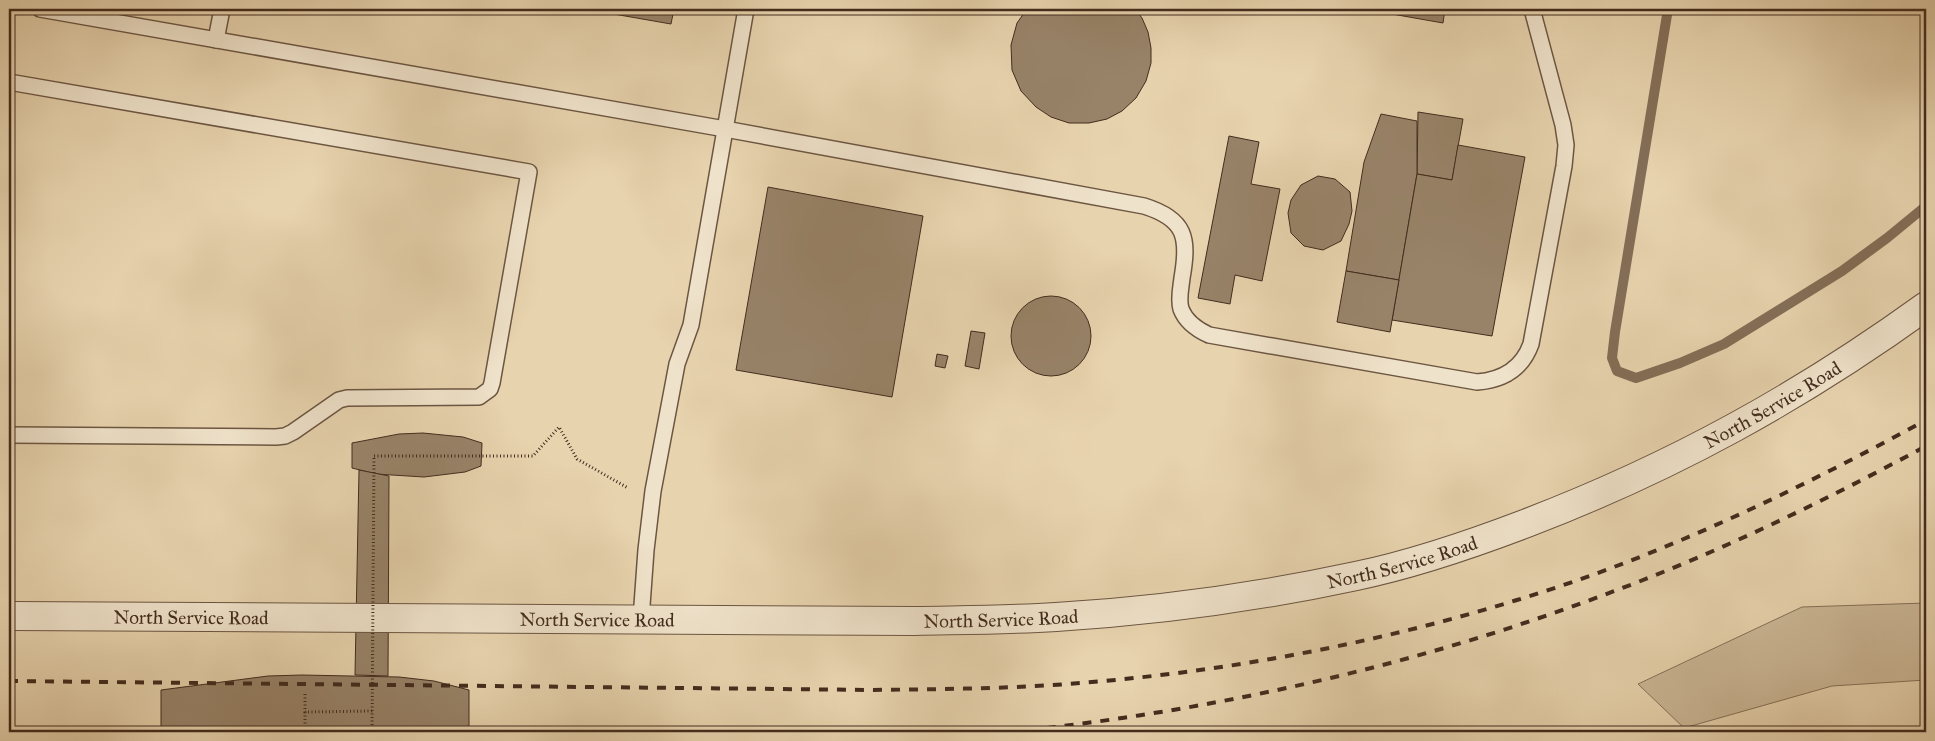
<svg xmlns="http://www.w3.org/2000/svg" width="1935" height="741" font-family="'IM FELL Great Primer',serif">
  <rect width="100%" height="100%" fill="#e7d3ae"/>
  <filter id="stains"><feTurbulence type="fractalNoise" baseFrequency=".004" numOctaves="4"/><feColorMatrix values="0 0 0 0 .2 0 0 0 0 .09 0 0 0 0 .02 0 0 0 .5 -.17"/></filter>
  <radialGradient id="worn" r=".72"><stop offset=".6" stop-color="#630" stop-opacity="0"/><stop offset="1" stop-color="#630" stop-opacity=".3"/></radialGradient>
  <polygon fill="#cbb796" stroke="#87725a" points="1926,603 1926,680 1832,686 1684,728 1638,684 1802,607"/>
  <g fill="none" stroke-linecap="round" stroke-linejoin="round">
    <polyline stroke="#846e57" stroke-width="10" points="1668,9 1615,332 1612,358 1617,371 1636,378 1680,363 1724,344 1842,271 1887,238 1926,206"/>
  </g>
  <g fill="#988369" stroke="#432c1e">
    <polygon points="585,9 674,9 671,24"/>
    <polygon points="1027,9 1135,9 1142,18 1148,32 1151,48 1151,63 1146,81 1136,98 1122,111 1107,119 1089,123 1069,123 1051,117 1036,107 1021,91 1012,70 1011,45 1017,23"/>
    <polygon points="1393,9 1445,9 1443,23 1392,14"/>
    <polygon points="1418,112 1463,119 1452,180 1417,174"/>
    <polygon points="1381,114 1417,121 1417,174 1399,280 1346,271 1364,162"/>
    <polygon points="1229,136 1259,142 1251,184 1280,189 1262,281 1235,275 1230,304 1198,298"/>
    <polygon points="1458,145 1525,157 1492,336 1392,320 1417,174 1452,180"/>
    <polygon points="1318,176 1335,179 1350,192 1352,211 1349,224 1341,241 1323,250 1304,246 1291,233 1288,213 1291,200 1301,185"/>
    <polygon points="768,187 923,216 892,397 736,370"/>
    <polygon points="1346,271 1399,280 1390,332 1337,322"/>
    <circle cx="1051" cy="336" r="40"/>
    <polygon points="971,331 985,333 979,369 965,366"/>
    <polygon points="937,354 948,356 945,368 935,366"/>
    <polygon points="423,433 463,437 482,443 481,466 465,472 424,477 376,474 352,468 352,443 399,434"/>
    <polygon points="359,470 389,476 388,676 355,675"/>
    <polygon points="302,675 399,677 434,681 469,690 469,731 161,732 161,690 268,676"/>
  </g>
  <g fill="none" stroke-linecap="round" stroke-linejoin="round">
    <defs>
      <g id="service">
        <path d="M40,9L725,129L1144,206C1186,219 1189,238 1182,278C1181,288 1178,299 1181,309C1186,322 1198,330 1209,335L1477,382C1503,380 1522,369 1531,344L1564,166L1566,145L1563,125L1532,9"/>
        <polyline points="216,40 222,9"/>
        <polyline points="9,82 529,172 492,383 490,389 479,397 347,398 339,400 293,432 285,436 276,437 9,435"/>
        <polyline points="641,619 646,550 653,491 677,364 691,325 746,9"/>
      </g>
      <g id="minor">
        <path id="s1" d="M9,616L915,621C962,620 1009,620 1056,617C1156,611 1258,597 1356,576C1414,564 1472,544 1527,523C1673,467 1800,397 1926,306"/>
      </g>
    </defs>
    <use href="#service" stroke="#6c5642" stroke-width="18"/>
    <use href="#minor" stroke="#6c5642" stroke-width="30"/>
    <g stroke="#432c1e" stroke-width="3" stroke-dasharray="1 2.5" stroke-linecap="butt">
      <polyline points="374,456 533,456 559,427 577,459 628,488"/>
      <polyline points="305,694 305,712 372,711"/>
      <polyline points="305,712 305,730"/>
    </g>
    <use href="#service" stroke="#efe2ca" stroke-width="15"/>
    <use href="#minor" stroke="#efe2ca" stroke-width="28"/>
    <g stroke="#432c1e" stroke-width="4" stroke-dasharray="9 9" stroke-linecap="butt">
      <path d="M9,681L873,690C938,689 1002,689 1067,684C1219,673 1371,645 1517,600C1659,557 1796,491 1926,420"/>
      <path d="M1011,732C1212,711 1411,667 1601,596C1713,555 1821,503 1926,446"/>
    </g>
    <polyline stroke="#432c1e" stroke-width="3" stroke-dasharray="1 2.5" stroke-linecap="butt" points="372,732 374,456"/>
  </g>
  <g text-anchor="middle" dominant-baseline="central" stroke-width="4" stroke-linejoin="round" paint-order="stroke">
    <g font-size="19" fill="#432c1e" stroke="#efe2ca">
      <text stroke="none"><textPath href="#s1" startOffset="1802">North Service Road</textPath></text>
      <text stroke="none"><textPath href="#s1" startOffset="1398">North Service Road</textPath></text>
      <text stroke="none"><textPath href="#s1" startOffset="182">North Service Road</textPath></text>
      <text stroke="none"><textPath href="#s1" startOffset="992">North Service Road</textPath></text>
      <text stroke="none"><textPath href="#s1" startOffset="588">North Service Road</textPath></text>
    </g>
  </g>
  <rect width="1935" height="741" fill="none" stroke="#e7d3ae" stroke-width="30"/>
  <rect x="10" y="10" width="1915" height="721" fill="none" stroke="#432c1e" stroke-width="2.5"/>
  <rect x="15" y="15" width="1905" height="711" fill="none" stroke="#432c1e"/>
  <rect width="100%" height="100%" filter="url(#stains)"/>
  <rect width="100%" height="100%" fill="url(#worn)"/>
</svg>
